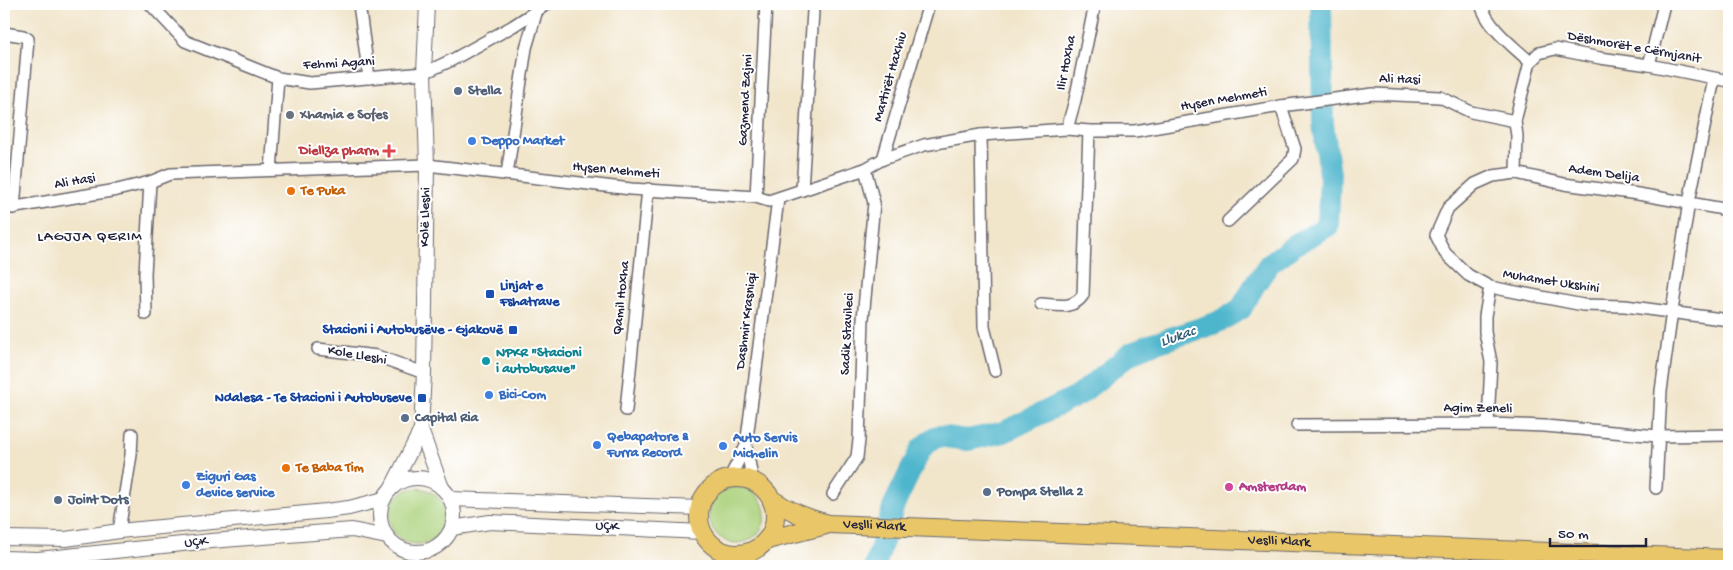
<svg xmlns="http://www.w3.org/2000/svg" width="1733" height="570" font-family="'Gochi Hand',sans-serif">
  <rect width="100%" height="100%" fill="#fff"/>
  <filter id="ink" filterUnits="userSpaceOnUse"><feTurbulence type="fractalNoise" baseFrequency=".02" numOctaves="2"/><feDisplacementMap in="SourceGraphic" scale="10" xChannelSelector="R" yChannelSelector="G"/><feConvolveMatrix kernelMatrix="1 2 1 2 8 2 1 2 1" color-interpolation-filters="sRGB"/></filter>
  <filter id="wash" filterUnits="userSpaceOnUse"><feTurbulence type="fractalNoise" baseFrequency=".0096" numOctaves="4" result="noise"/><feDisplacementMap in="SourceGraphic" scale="20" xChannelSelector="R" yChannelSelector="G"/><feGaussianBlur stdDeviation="1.12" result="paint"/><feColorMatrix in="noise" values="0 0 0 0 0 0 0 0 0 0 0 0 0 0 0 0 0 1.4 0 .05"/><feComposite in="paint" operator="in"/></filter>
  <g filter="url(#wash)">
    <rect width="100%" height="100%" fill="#f1e5ca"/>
    <g fill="#abd17b" stroke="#667a5b">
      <circle cx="737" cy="515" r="28"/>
      <circle cx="417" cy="516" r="28"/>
    </g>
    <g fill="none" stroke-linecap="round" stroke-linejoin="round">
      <polyline stroke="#4db5cc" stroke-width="22" points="875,566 894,505 921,449 930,441 938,436 968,440 1004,432 1079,395 1130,354 1147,346 1216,323 1241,309 1254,286 1269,264 1296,244 1328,226 1330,174 1323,124 1321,4"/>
    </g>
  </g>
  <g filter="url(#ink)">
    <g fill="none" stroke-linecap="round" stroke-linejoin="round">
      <defs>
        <g id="minor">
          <polyline points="150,4 185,41 278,78 310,83 424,73 452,60 513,26 547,4"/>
          <polyline points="359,4 369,78"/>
          <path d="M1481,4C1487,27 1513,46 1530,62"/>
          <polyline points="4,33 23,36 28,39 14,208"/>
          <polyline points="1649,65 1664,4"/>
          <polyline points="1067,129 1075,100 1095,4"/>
          <polyline points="981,135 984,327 995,371"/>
          <polyline points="883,159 929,4"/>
          <polyline points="271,170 278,78"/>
          <polyline points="1516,173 1517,136 1515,121 1530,62 1539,53 1555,49 1600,58 1649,65 1729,81"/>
          <polyline points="507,174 526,48 537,10"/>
          <polyline points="802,190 813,11"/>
          <polyline points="756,197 766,4"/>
          <polyline points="4,209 117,190 150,182 170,174 427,165 631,189 756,197 769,201 865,169 883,159 924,145 981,135 1067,129 1089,131 1135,131 1281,106 1373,94 1440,97 1471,112 1515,121"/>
          <polyline points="1729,210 1638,194 1564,184 1516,173 1493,176 1475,184 1448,208 1436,235 1445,253 1468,275 1490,287 1583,305 1625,306 1729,320"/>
          <polyline points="1228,221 1293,159 1295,149 1281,106"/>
          <path d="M1041,304C1057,305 1073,310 1083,295L1089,131"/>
          <polyline points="146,314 145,274 150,182"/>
          <polyline points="318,349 377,356 424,373"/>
          <polyline points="626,410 648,189"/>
          <polyline points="1488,424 1491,362 1485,332 1485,316 1490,287"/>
          <polyline points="1297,425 1488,424 1545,426 1658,436 1729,435"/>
          <polyline points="729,479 746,446"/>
          <polyline points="753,482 746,446 778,199"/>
          <polyline points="1656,488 1661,391 1672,311 1689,202 1714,79"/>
          <polyline points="833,494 857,457 859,440 863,319 874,203 865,169"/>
          <polyline points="119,531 131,455 132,434"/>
        </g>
        <g id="tertiary">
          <polyline points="427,4 424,73 427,165 424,373 421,430 442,488"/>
          <circle cx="417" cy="515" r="37"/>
          <polyline points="392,487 421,430"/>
          <polyline points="450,499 700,508"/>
          <polyline points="452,528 490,522 702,532"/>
          <polyline points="4,538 66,539 119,531 326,511 349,508 384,499"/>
          <polyline points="4,558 38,559 211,541 352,530 387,537"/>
        </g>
        <g id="primary">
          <circle cx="737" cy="516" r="38"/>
          <path id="s1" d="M771,499C789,511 807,519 829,524L1729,559"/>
          <polyline points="767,540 826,525"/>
        </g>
      </defs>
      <use href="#minor" stroke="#6a666d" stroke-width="14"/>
      <use href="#tertiary" stroke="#6a666d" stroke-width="16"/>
      <use href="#primary" stroke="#6a666d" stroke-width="20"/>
      <use href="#minor" stroke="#fff" stroke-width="11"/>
      <use href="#tertiary" stroke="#fff" stroke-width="14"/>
      <use href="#primary" stroke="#e9c769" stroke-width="18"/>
    </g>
  </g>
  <g fill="#5c6f8a" stroke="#fff" stroke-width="2">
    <circle cx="458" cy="91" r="5"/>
    <circle cx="405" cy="418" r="5"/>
    <circle cx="987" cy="492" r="5"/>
    <circle cx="58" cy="500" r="5"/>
  </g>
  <circle fill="#6b7280" stroke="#fff" stroke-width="2" cx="290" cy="115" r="5"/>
  <g fill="#3f7fe0" stroke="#fff" stroke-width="2">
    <circle cx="472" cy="141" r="5"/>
    <circle cx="489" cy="395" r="5"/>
    <circle cx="597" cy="445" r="5"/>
    <circle cx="723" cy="446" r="5"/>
    <circle cx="186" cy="485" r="5"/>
  </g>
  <path fill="#e0444e" stroke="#fff" stroke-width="2" d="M386.5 143.5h5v5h5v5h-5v5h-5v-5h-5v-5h5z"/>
  <g fill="#e8710a" stroke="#fff" stroke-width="2">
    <circle cx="291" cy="191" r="5"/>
    <circle cx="286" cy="468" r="5"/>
  </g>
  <g fill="#1a4fb4" stroke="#fff" stroke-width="2">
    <rect x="485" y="289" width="10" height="10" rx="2.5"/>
    <rect x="508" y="325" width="10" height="10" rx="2.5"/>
    <rect x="417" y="393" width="10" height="10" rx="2.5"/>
  </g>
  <circle fill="#0f9aa8" stroke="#fff" stroke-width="2" cx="486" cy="361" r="5"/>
  <circle fill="#d1479c" stroke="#fff" stroke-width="2" cx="1229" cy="487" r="5"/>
  <g text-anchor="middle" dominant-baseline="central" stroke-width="4" stroke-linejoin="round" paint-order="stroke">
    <g font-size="14" fill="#22223b" stroke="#fff">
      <text transform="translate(1634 48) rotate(10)">Dëshmorët e Cërmjanit</text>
      <text transform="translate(1067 63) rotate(-79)">Ilir Hoxha</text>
      <text transform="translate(339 64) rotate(-3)">Fehmi Agani</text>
      <text transform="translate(891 77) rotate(-74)">Martirët Haxhiu</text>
      <text transform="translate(1400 80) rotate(2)">Ali Hasi</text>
      <text transform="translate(746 100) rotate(-87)">Gazmend Zajmi</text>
      <text transform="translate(1224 100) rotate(-10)">Hysen Mehmeti</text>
      <text transform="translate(616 171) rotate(5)">Hysen Mehmeti</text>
      <text transform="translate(1604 174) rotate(8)">Adem Delija</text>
      <text transform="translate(75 182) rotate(-10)">Ali Hasi</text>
      <text transform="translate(426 217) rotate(-89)">Kolë Lleshi</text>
      <text transform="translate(1551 282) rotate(9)">Muhamet Ukshini</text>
      <text transform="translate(622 298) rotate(-84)">Qamil Hoxha</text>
      <text transform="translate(747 321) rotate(-83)">Dashmir Krasniqi</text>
      <text transform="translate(848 334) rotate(-87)">Sadik Stavileci</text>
      <text transform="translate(357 356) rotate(10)">Kole Lleshi</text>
      <text transform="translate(1478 409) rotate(1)">Agim Zeneli</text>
      <text stroke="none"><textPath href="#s1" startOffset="109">Veslli Klark</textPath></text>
      <text transform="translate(607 527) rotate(3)">UÇK</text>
      <text stroke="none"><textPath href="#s1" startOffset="514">Veslli Klark</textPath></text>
      <text transform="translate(196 543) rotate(-6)">UÇK</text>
    </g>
    <g font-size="14" font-weight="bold" fill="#4e5e75" stroke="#fff" text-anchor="start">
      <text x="468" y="91">Stella</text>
      <text x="415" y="418">Capital Ria</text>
      <text x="997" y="492">Pompa Stella 2</text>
      <text x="68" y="500">Joint Dots</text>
    </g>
    <g font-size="14" font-weight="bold" fill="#5b616d" stroke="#fff" text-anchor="start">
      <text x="300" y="115">Xhamia e Sofes</text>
    </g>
    <g font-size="14" font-weight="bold" fill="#366cbe" stroke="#fff" text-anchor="start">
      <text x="482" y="141">Deppo Market</text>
      <text x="499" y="395">Bici-Com</text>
      <text x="607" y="437">Qebapatore &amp;<tspan x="607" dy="16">Furra Record</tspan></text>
      <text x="733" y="438">Auto Servis<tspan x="733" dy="16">Michelin</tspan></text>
      <text x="196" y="477">Ziguri Gas<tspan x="196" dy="16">device service</tspan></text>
    </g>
    <g font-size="14" font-weight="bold" fill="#be3a42" stroke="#fff" text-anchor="end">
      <text x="379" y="151">Diellza pharm</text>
    </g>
    <g font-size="14" font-weight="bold" fill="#c56008" stroke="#fff" text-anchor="start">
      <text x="301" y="191">Te Puka</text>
      <text x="296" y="468">Te Baba Tim</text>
    </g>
    <g font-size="14" font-weight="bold" fill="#164399" stroke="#fff" text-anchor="end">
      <text x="500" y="286" text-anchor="start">Linjat e<tspan x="500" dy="16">Fshatrave</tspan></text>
      <text x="503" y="330">Stacioni i Autobusëve - Gjakovë</text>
      <text x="412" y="398">Ndalesa - Te Stacioni i Autobuseve</text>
    </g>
    <g font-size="14" font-weight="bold" fill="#0d838f" stroke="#fff" text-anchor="start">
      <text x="496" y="353">NPKR "Stacioni<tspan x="496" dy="16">i autobusave"</tspan></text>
    </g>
    <g font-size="14" font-weight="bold" fill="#b23c85" stroke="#fff" text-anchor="start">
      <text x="1239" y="487">Amsterdam</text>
    </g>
    <g font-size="15" letter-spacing="1" fill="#22223b" stroke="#fff">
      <text x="90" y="237">LAGJJA QERIM</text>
    </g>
    <g font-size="15" font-style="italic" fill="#335d75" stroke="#fff">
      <text transform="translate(1178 337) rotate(-20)">Llukac</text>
    </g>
  </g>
  <rect width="1733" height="570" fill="none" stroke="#fff" stroke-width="20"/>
  <path d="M1550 538v8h96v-8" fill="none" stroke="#22223b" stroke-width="2.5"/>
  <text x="1558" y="538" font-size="15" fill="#22223b" stroke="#ffffff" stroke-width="4" paint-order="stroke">50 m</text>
</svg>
